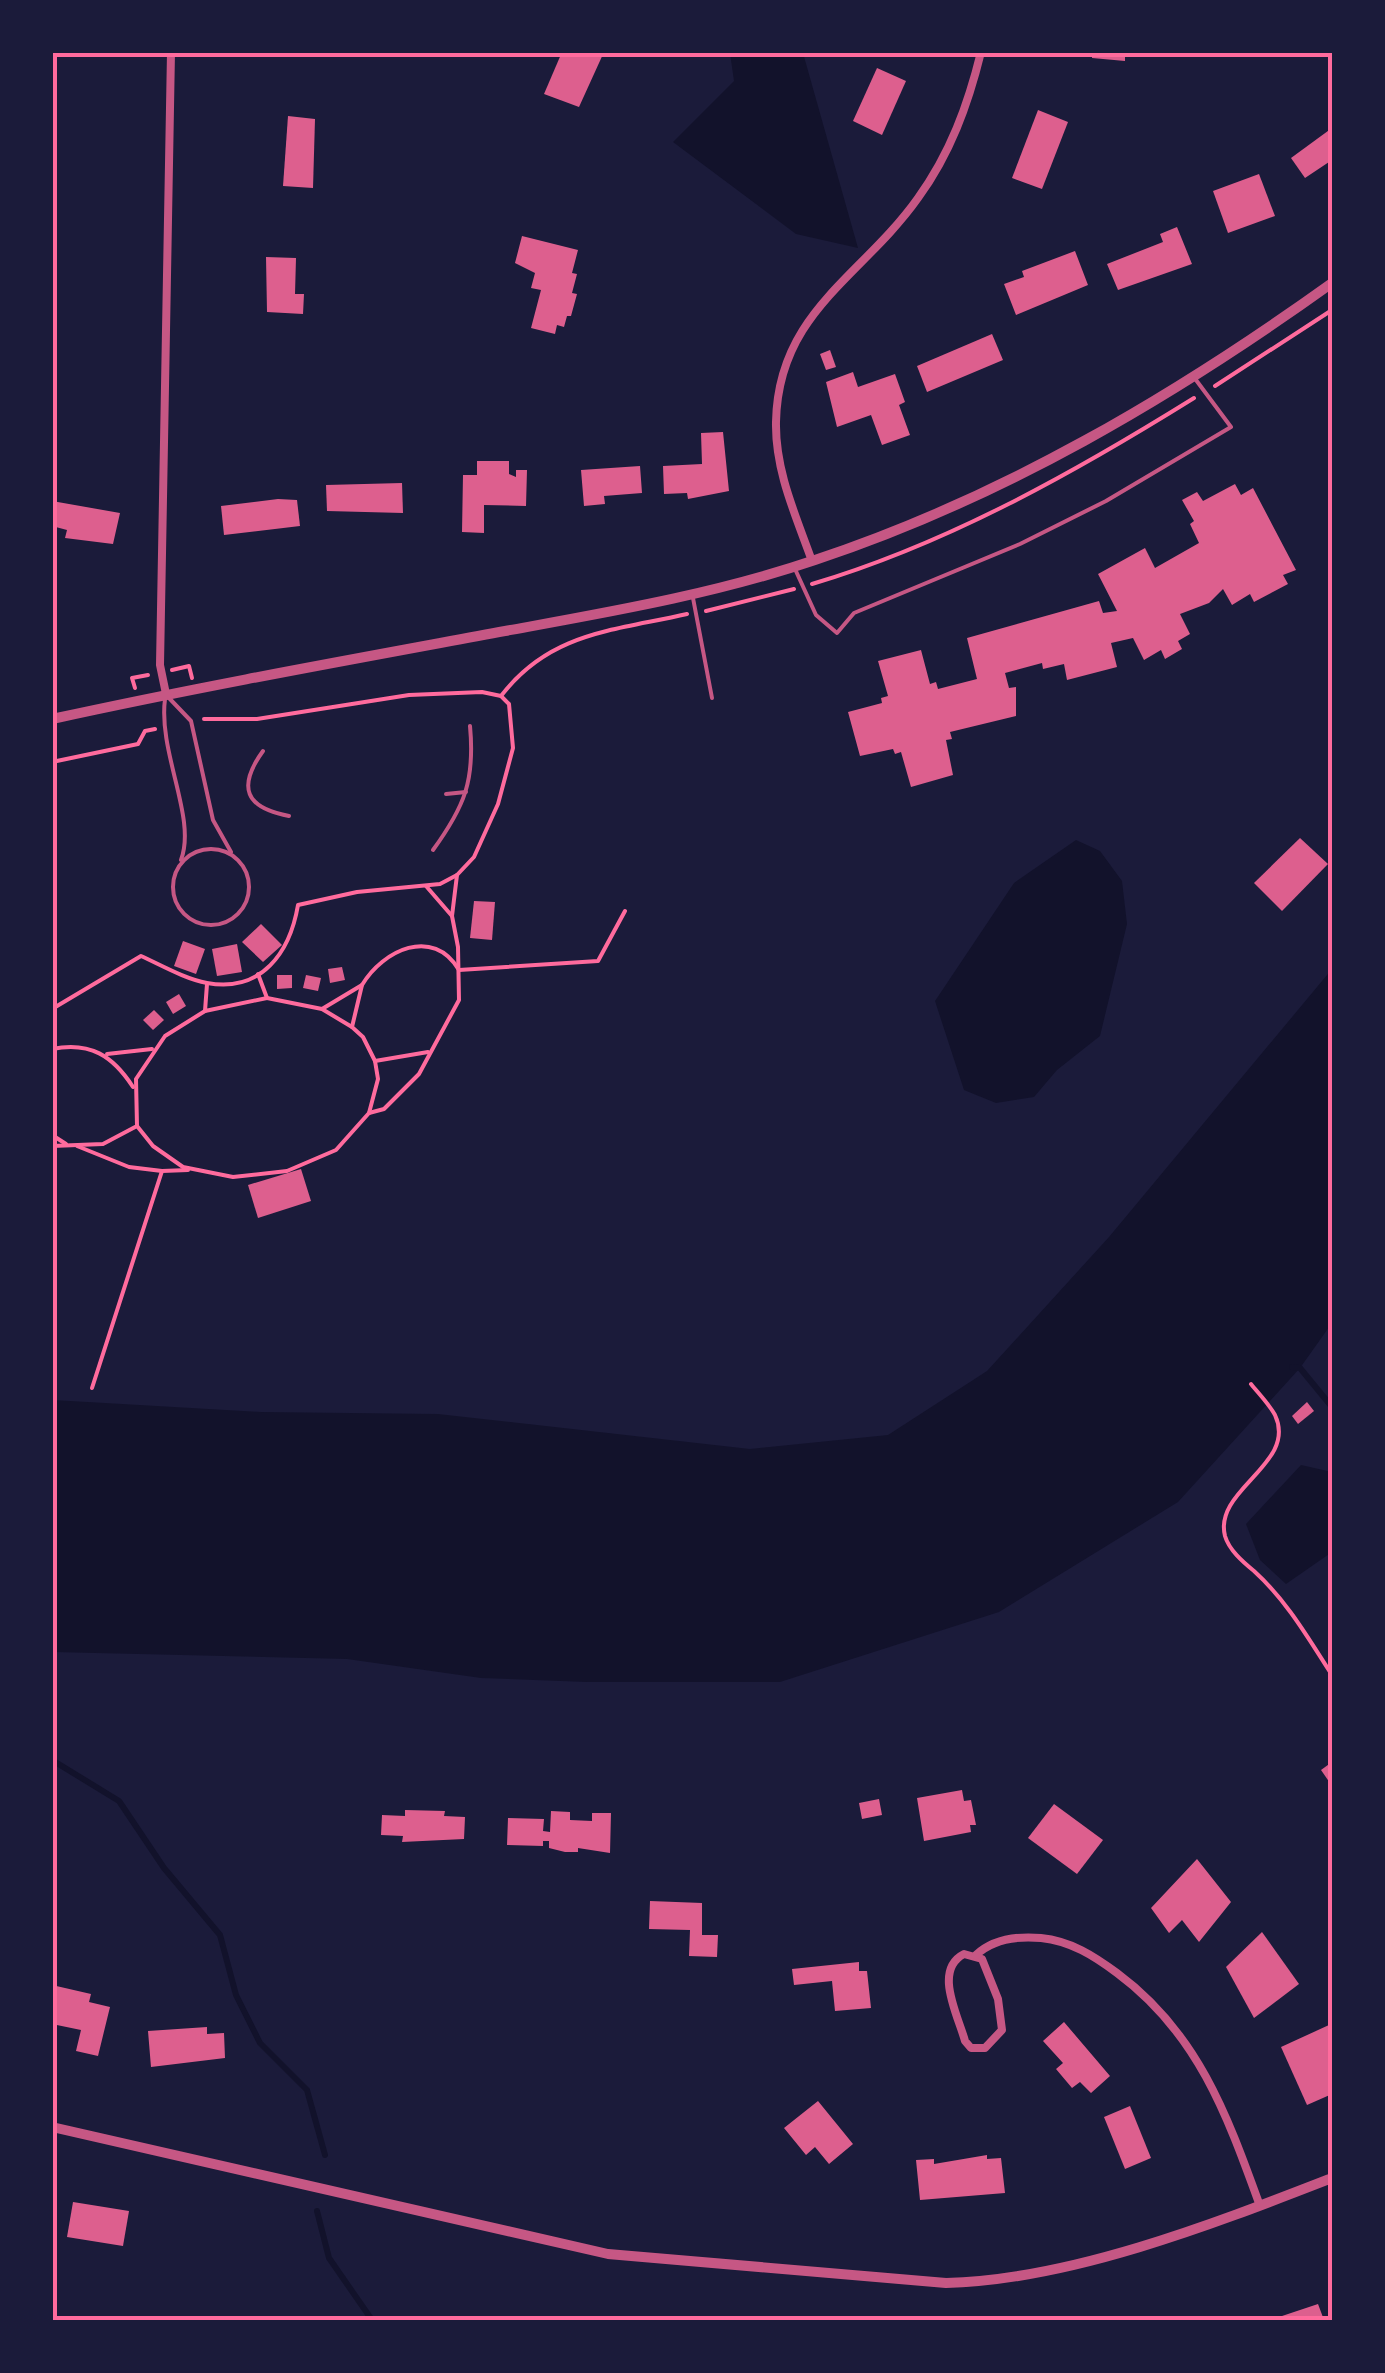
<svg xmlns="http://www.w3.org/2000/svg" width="1385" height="2373" font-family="'Source Sans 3',sans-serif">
  <rect width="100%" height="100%" fill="#1b1b3a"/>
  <g fill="#12122b">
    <polygon points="730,53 803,53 858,248 796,234 673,142 734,81"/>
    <polygon points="1076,840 1100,851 1122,881 1127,924 1100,1036 1057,1070 1034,1097 996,1103 964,1090 935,1001 1014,883"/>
    <polygon points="1332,969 1332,1323 1300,1368 1178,1502 999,1612 780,1682 587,1682 481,1678 347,1659 53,1652 53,1400 261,1412 438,1414 750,1449 888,1435 987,1371 1109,1237"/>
    <polygon points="1301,1465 1332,1472 1332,1552 1286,1584 1260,1560 1246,1524"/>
  </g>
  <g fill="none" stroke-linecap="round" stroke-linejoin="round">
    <g stroke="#12122b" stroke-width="6">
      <polyline points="1292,1367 1300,1368 1332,1407"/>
      <polyline points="52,1760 119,1801 164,1868 220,1935 236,1995 260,2043 307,2090 325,2155"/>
      <polyline points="317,2211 329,2258 372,2320"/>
    </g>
  </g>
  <g fill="#dd5f8e">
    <polygon points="562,52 604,52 579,107 544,94"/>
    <polygon points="1092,52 1125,52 1125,61 1092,58"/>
    <polygon points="877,68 906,81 882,135 853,121"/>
    <polygon points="1038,110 1068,122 1042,189 1012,178"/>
    <polygon points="288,116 315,119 313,188 283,186"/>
    <polygon points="1332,128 1332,160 1305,178 1291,158"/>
    <polygon points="1259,174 1275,216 1228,233 1213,191"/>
    <polygon points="1177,227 1192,264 1118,290 1107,264 1163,242 1160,234"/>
    <polygon points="522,236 578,250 572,273 577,274 572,293 577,294 571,316 567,316 564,327 557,325 555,334 531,328 541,290 531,288 535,273 515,263"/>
    <polygon points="1075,251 1088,285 1016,315 1004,284 1024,277 1022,271"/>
    <polygon points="266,257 296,258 295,294 304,294 303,314 267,312"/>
    <polygon points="992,334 1003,360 927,392 917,366"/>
    <polygon points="830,350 836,367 826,370 820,354"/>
    <polygon points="853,372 858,387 895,374 905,402 899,405 910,435 882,445 871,415 837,427 826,382"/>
    <polygon points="723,432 729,491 688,499 687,493 664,494 663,466 702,464 701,433"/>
    <polygon points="477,461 509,461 509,474 516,477 516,470 527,470 526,506 484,505 484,533 462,532 463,475 477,475"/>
    <polygon points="640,466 642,493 604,496 605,504 584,506 581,470"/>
    <polygon points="402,483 403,513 327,511 326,485"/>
    <polygon points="1235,484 1241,495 1253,488 1296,570 1283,575 1288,584 1254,602 1250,594 1232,605 1223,589 1209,603 1180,614 1190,634 1178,641 1182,649 1165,659 1161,650 1144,660 1133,638 1111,643 1117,667 1067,680 1064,664 1043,669 1042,663 1005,673 1009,688 1016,687 1016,716 950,732 952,739 946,740 953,775 911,787 901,752 895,754 893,749 860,756 848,712 882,703 881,698 888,696 878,661 921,650 930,684 936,682 938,689 977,679 967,638 1099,601 1103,613 1117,611 1098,574 1145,548 1155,568 1199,543 1190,524 1194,521 1182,500 1197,492 1203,501"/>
    <polygon points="278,499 297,500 300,526 224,535 221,506"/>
    <polygon points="52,501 120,513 113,544 65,538 67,530 52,526"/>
    <polygon points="1300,838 1328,864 1282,911 1254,883"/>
    <polygon points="474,901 495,902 492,940 470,938"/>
    <polygon points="261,924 282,945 263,962 242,942"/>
    <polygon points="183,941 205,949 196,974 174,966"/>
    <polygon points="237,944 242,972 217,976 212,949"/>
    <polygon points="342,967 345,980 330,983 328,969"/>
    <polygon points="277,975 292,975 292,988 277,989"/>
    <polygon points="306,975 321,978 318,991 303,988"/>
    <polygon points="179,994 186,1006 173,1014 166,1002"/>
    <polygon points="154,1010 164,1020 153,1030 143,1020"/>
    <polygon points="301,1169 311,1201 258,1218 248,1185"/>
    <polygon points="1307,1402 1314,1411 1298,1424 1292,1416"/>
    <polygon points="1332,1762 1332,1786 1321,1770"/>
    <polygon points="962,1790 964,1801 971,1800 976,1825 970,1825 971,1832 924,1841 917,1798"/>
    <polygon points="879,1799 882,1815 862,1819 859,1803"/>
    <polygon points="1054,1804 1103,1840 1077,1874 1028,1838"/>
    <polygon points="405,1810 445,1811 444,1816 465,1817 464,1839 402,1842 403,1836 381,1835 382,1815 405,1816"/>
    <polygon points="551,1811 570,1812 570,1820 592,1821 592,1813 611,1813 610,1853 578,1848 578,1852 565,1852 549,1848 549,1841 543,1841 543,1846 507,1845 508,1818 544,1819 543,1831 550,1832"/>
    <polygon points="1197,1859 1231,1902 1199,1942 1182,1920 1169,1933 1151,1908"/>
    <polygon points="650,1901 702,1903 702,1935 718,1935 717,1957 689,1956 690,1930 649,1929"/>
    <polygon points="1262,1932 1299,1984 1254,2018 1226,1967"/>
    <polygon points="859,1962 859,1971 867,1971 871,2008 835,2011 832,1981 794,1985 792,1969"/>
    <polygon points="52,1985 91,1994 89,2002 110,2007 98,2056 76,2051 81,2030 52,2024"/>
    <polygon points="1064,2022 1110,2076 1091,2093 1080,2082 1072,2088 1056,2069 1063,2063 1043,2041"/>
    <polygon points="1329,2025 1332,2094 1307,2105 1281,2047"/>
    <polygon points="207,2027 207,2034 224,2033 225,2058 151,2067 148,2031"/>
    <polygon points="818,2101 853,2144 829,2164 815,2147 806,2155 784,2128"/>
    <polygon points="1130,2106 1151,2158 1125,2169 1104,2117"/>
    <polygon points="987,2155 987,2159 1001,2158 1005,2193 920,2200 916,2160 934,2159 934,2164"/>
    <polygon points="73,2202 129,2211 123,2246 67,2237"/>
    <polygon points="1318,2304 1324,2320 1283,2320 1282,2316"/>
  </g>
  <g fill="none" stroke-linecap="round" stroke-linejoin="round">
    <g stroke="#ff6b9d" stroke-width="4">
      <polyline points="1215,386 1332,310"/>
      <path d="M812,584C947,544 1075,472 1194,398"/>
      <polyline points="706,611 794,589"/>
      <polyline points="172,670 189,666 192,678"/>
      <polyline points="135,688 132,678 148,675"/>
      <path d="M501,696C550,632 613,631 687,614"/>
      <polyline points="52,762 138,744 145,731 155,729"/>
      <polyline points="426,886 452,916"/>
      <polyline points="258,974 267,998 322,1009 352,1027"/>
      <polyline points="207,984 205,1011 267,998"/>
      <path d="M362,985C383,950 433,926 459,970L598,961L625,911"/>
      <path d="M52,1009L141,956C161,965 185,979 207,983C262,993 290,952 298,905L357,892L440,884L457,875L474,857L498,804L513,748L509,704L501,696L482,692L409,695L257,719H204"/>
      <polyline points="322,1009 362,985 352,1027 363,1037 375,1061"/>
      <polyline points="205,1011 165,1036 136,1079 137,1126 153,1146 183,1167 233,1177 287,1171 336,1150 369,1113 384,1109 419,1074 459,1000 458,947 452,916 457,875"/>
      <path d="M52,1049C90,1041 113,1056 133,1087"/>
      <polyline points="107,1054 152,1049"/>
      <polyline points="369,1113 378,1079 375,1061 428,1052"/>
      <polyline points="52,1135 66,1144"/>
      <polyline points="52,1146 103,1144 137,1126"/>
      <polyline points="77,1146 129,1167 162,1171"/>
      <path d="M1251,1384C1259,1394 1269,1404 1275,1415C1298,1464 1213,1489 1225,1536C1229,1550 1243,1562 1254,1571C1287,1601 1308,1638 1332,1675"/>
      <polyline points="92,1388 162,1171 188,1170"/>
    </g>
    <g stroke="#c65784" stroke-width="4">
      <polyline points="795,569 816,615 837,633 854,613 1020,544 1106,501 1231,427 1196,380"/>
      <polyline points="693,598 712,698"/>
      <polyline points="169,698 191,721 213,820 231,852"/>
      <path d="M165,699C158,753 197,818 181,860"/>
      <path d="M263,751C237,787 245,808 289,816"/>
      <polyline points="446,794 466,792"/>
      <circle cx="211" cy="887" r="38"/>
      <path d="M433,850C465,806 475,780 470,726"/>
    </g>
    <g stroke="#c65784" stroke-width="8">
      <path d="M812,561C796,516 775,471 776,422C778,312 862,277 918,198C950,154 968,105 981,52"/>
      <polyline points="166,694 160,665 171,52"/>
      <path d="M964,1954L982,1959L998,1999L1002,2030L985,2048H971L965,2041C958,2015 933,1970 964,1954Z"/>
      <path d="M976,1955C993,1939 1018,1936 1041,1938C1071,1941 1094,1956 1117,1973C1198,2033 1227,2115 1260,2206"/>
    </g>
    <g stroke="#c65784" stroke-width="10">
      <path d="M52,719C203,686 354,659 505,631C609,612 715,594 815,560C1002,498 1173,397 1332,283"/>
      <path d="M52,2127L608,2254L946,2283C1071,2280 1216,2223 1332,2178"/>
    </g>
  </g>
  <rect width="1385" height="2373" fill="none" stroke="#1b1b3a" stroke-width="110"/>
  <rect x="55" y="55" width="1275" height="2263" fill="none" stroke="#ff6b9d" stroke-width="4"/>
</svg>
